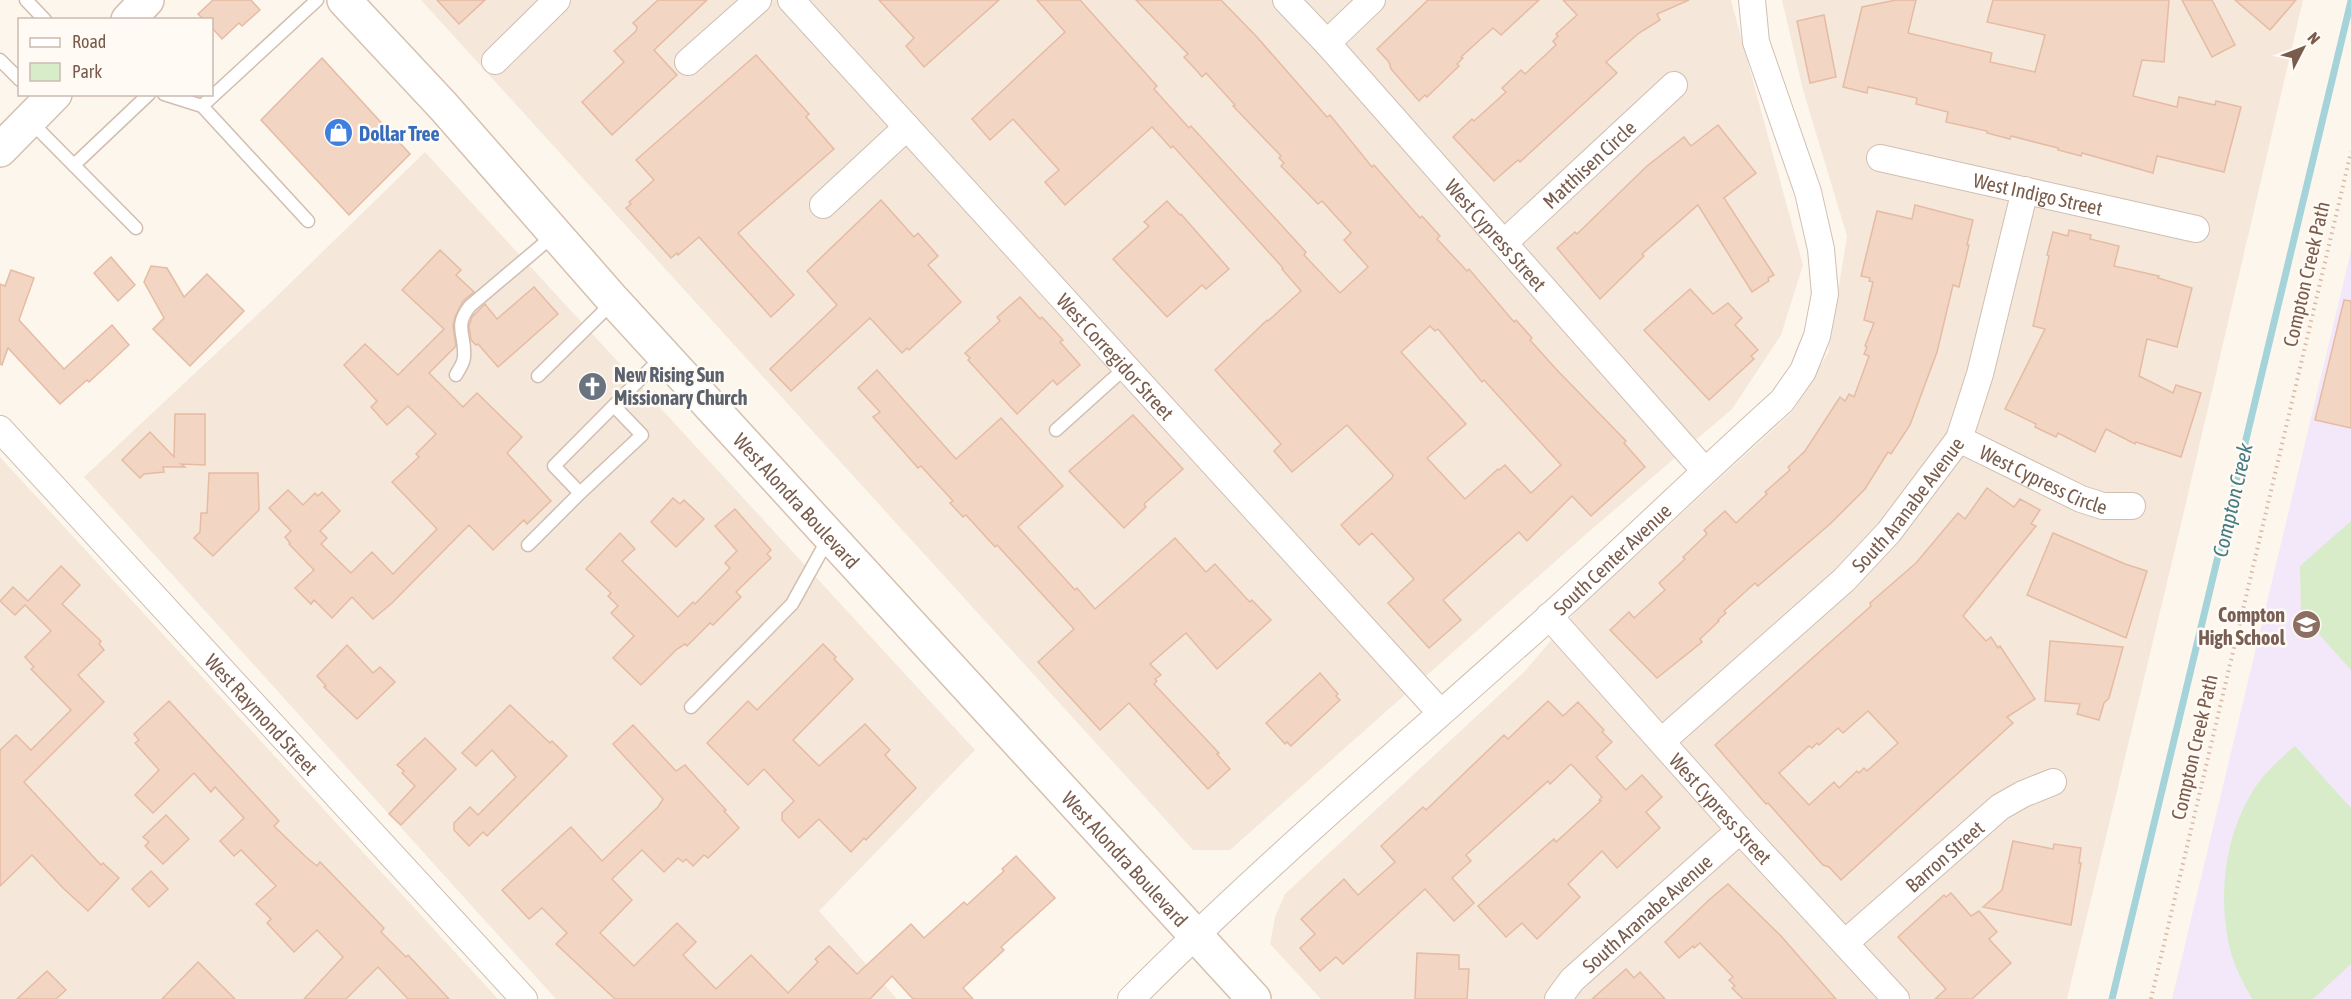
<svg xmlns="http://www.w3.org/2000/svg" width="2351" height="999" font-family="'Asap Condensed',sans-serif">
  <rect width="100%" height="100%" fill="#fdf6ec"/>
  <g fill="#f5e8da">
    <polygon points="421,0 1731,0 1803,265 1781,335 1732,409 1585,535 1230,850 1193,850"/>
    <polygon points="1782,0 2303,0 2178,537 2067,999 1321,999 1270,944 1275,917 1285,894 1524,672 1578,609 1793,411 1828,353 1847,236 1803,90"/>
    <polygon points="425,152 975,750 819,911 897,999 556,999 84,477 272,301"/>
    <polygon points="0,457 498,999 0,999"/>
  </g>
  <polygon fill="#f3e8fa" points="2351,251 2351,999 2172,999"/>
  <g fill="#d8ecc9">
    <polygon points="2351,521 2351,670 2301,614 2300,566"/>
    <path d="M2295,746L2351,808V964L2313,999H2252C2244,984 2236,970 2231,953C2216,896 2225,825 2262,778C2272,766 2283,756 2295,746Z"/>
  </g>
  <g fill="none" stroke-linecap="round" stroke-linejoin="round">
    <polyline stroke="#a5d3da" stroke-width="7" points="2112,999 2351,1"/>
  </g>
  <g fill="#f3d5c3" stroke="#e6bba3" stroke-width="1.5" fill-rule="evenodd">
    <polygon points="213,0 251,0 260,10 242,26 239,23 222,39 212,28 212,20 204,20 198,14"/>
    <polygon points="437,0 485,0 459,24"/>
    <polygon points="658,0 707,0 654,50 677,75 612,135 582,102 624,62 614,51 636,31 637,27 633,23"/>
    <polygon points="879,0 999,0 924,67 906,46 914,38"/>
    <path d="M1037,0H1080L1157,86L1154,89L1189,128L1191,126L1306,252L1304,255L1340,293L1368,267L1344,240L1351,233L1322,201L1318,204L1281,166L1284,163L1279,158L1281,156L1233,106L1235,105L1206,73L1202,77L1197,71L1184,57L1188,54L1136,0H1221L1256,36L1327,117L1330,115L1372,167L1374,165L1420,218L1422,216L1440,236L1437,239L1467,271L1469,269L1514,322L1516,320L1532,338L1530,340L1556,369L1626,441L1624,443L1645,467L1591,516L1572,496L1527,541L1519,532L1443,600L1461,620L1429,648L1388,603L1414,579L1372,533L1359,545L1341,525L1392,478L1393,475L1347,425L1292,472L1274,451L1281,444L1215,370L1267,320L1268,321L1301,291L1282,269L1283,268L1173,146L1171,148L1152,127L1065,205L1045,182L1059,170L1013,119L990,140L972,119L1065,32ZM1430,326L1435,331L1438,329L1482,382L1484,380L1561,465L1531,493L1505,465L1499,470L1498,469L1465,499L1427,458L1466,424L1401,352Z"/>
    <polygon points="1428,0 1539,0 1501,35 1493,28 1461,57 1463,58 1457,64 1459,66 1427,97 1425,95 1419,101 1391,69 1389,62 1377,49"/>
    <polygon points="1563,0 1689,0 1657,14 1660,20 1639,33 1606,62 1617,73 1520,162 1518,160 1494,181 1453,137 1472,119 1474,121 1506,92 1502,88 1521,70 1525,74 1556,45 1553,41 1558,36 1556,34 1577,15"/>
    <polygon points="1896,0 1916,0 1908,33 1992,53 1990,62 2035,72 2045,35 1987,22 1993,0 2169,0 2164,62 2142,60 2133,96 2177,107 2179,97 2215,105 2216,101 2241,107 2224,172 2157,156 2153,173 2082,153 2081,156 2058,150 2058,148 2011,136 2010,139 1987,133 1987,131 1946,122 1948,112 1916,104 1917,98 1868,87 1867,93 1843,87 1862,7"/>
    <polygon points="2182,0 2212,0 2235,45 2212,57"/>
    <polygon points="2235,0 2296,0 2270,30"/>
    <polygon points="1824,15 1836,77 1810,83 1797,21"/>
    <polygon points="756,55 809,114 806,117 834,149 738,233 794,295 771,317 699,237 678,255 677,253 671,258 626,208 631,204 629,202 654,180 636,160"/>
    <polygon points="322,58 410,154 349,215 261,120"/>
    <polygon points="1718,125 1756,173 1724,198 1774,275 1768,278 1769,281 1752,292 1698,205 1642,254 1644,256 1600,299 1557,248 1575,232 1577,234 1647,166 1684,137 1691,146"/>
    <polygon points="881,200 914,237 918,233 938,256 928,265 961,302 909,350 907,348 902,353 870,318 791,391 770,369 837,305 807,271"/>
    <polygon points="1167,201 1180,215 1181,214 1229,269 1206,289 1202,285 1167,317 1113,259 1149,226 1144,222"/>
    <polygon points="1915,205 1973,220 1967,245 1969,245 1959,287 1953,285 1937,352 1910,425 1891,454 1888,452 1865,489 1830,524 1758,586 1755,583 1724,611 1726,613 1718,620 1719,621 1700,639 1702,642 1657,678 1610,630 1629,612 1634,618 1665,590 1659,583 1685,559 1683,557 1707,534 1704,530 1725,511 1736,523 1767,494 1765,492 1790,470 1788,467 1805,451 1840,397 1845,401 1849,394 1854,397 1869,356 1864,354 1867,347 1865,346 1874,323 1864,320 1873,282 1869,281 1870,278 1861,276 1877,211 1912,219"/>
    <polygon points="2069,230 2091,235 2090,239 2119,246 2114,266 2159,276 2158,278 2192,288 2177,347 2147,339 2139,376 2173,393 2176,385 2201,393 2181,457 2136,442 2135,444 2106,429 2095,452 2058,433 2056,437 2035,427 2036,424 2005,409 2045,329 2033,326 2049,256 2047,255 2053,232 2068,236"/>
    <polygon points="440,250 461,270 456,275 474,292 463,301 455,317 453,326 456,346 429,373 463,407 477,393 522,437 507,453 551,501 527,524 524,520 493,550 469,525 392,603 373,619 352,597 332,618 314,600 311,604 295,588 314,570 289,544 290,543 285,537 291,531 269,508 288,490 303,505 315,493 318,496 322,492 340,511 320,531 327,538 321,544 351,573 372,552 393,574 437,529 392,482 419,457 416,454 436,434 408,406 387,425 371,407 377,401 344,365 365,344 398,375 444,329 402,290"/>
    <polygon points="111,257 135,285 118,301 94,273"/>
    <polygon points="151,266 167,268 184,297 207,274 244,311 190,366 153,329 164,318 144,282"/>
    <polygon points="11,270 34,278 19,320 64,369 112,325 129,345 89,382 87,380 60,404 8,348 2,365 0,364 0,284 5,286"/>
    <polygon points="534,287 558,314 498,367 478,344 476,345 471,340 469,326 472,317 485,304 497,319"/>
    <polygon points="1690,289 1713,314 1728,303 1742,318 1735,325 1758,350 1751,356 1754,359 1709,400 1644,330"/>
    <polygon points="1020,297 1040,319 1042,317 1063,340 1060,342 1080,365 1057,385 1053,380 1017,414 968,360 970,358 965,353 1000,321 997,317"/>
    <polygon points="2344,300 2351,301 2351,428 2315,420"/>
    <polygon points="877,370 956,459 1001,418 1063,486 1018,527 1075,590 1077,588 1095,609 1175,538 1206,572 1215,564 1246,598 1250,602 1252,600 1271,620 1217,669 1186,633 1150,664 1161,675 1155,679 1157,681 1154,684 1219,753 1217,754 1230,769 1208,789 1129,703 1100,730 1038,662 1074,629 997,545 995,547 966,515 963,517 950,503 953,501 921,466 918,468 873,417 880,412 858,388"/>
    <polygon points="175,414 205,414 205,465 181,464 185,467 163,467 164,472 144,474 140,478 122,460 150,432 174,457"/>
    <polygon points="1133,415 1183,469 1144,504 1146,507 1124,528 1069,471"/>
    <polygon points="209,473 258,473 259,510 213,556 194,538 200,532 201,513 207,513"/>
    <path d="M1987,488L2014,507L2020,499L2040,510L2031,524L2036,526L1963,616L1986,641L1991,637L1998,648L2000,646L2035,699L2007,717L2013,723L1841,880L1829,867L1823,865L1768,803L1766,804L1715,745L1871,606L1870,603L1916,563L1958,513L1965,519ZM1868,711L1898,743L1867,771L1864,768L1859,773L1857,771L1839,788L1834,782L1809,805L1779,773L1809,746L1812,748L1817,743L1819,745L1838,728L1843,733Z"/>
    <polygon points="673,498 680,504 684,500 704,519 676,547 651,522"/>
    <polygon points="735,509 771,550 767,554 771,558 736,592 741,597 713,625 710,623 687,646 685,644 677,649 641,685 613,658 634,636 611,613 618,606 608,596 611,593 586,569 620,533 635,549 622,561 678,617 693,602 695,604 730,568 725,563 737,551 715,526"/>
    <polygon points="2053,533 2125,564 2147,571 2126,638 2027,595"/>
    <polygon points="61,566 80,585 62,604 101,641 99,644 104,650 78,675 104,702 24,782 101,865 103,863 119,878 88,911 63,888 32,855 0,886 0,750 16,735 31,750 71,710 31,669 34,667 25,657 51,631 25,605 15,615 0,601 13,587 28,601"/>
    <polygon points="2050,641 2123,647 2109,698 2104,703 2099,720 2077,714 2080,704 2045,701"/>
    <polygon points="823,644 836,657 834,659 853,679 793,740 819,766 865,724 890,750 885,755 916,788 866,840 864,838 851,852 819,819 799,838 782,820 782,813 794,801 764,769 748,785 707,743 748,701 757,710"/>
    <polygon points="347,645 373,673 380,667 395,682 357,719 324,687 326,686 317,676"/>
    <polygon points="1320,673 1338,694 1336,696 1340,700 1291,746 1287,742 1285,744 1266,723"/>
    <polygon points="169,701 279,821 274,826 306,857 317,866 320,862 384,928 381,932 406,957 408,955 449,999 408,999 378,967 346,999 304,999 343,957 317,930 294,952 267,923 271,919 256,904 276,886 241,850 234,856 220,841 244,818 215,787 211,792 194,773 153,813 135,795 159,770 135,743 139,740 134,734"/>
    <polygon points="1548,701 1563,716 1578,702 1604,730 1602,732 1612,742 1596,757 1626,790 1642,775 1662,797 1646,812 1660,828 1617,868 1602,851 1568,884 1580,897 1537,939 1522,923 1506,937 1478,906 1554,839 1556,842 1601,801 1599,800 1602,797 1571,764 1550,784 1548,781 1466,855 1471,861 1452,878 1474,903 1454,921 1425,889 1343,964 1336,957 1320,971 1300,948 1315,934 1301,919 1344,879 1358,895 1395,862 1381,846 1423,807 1426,810 1504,735 1508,739"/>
    <polygon points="510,705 550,743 552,741 567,756 487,836 483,832 469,846 454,830 454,823 470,807 478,815 516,777 492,750 476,766 462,753"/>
    <polygon points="633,725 676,771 685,765 726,810 724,811 739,828 708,858 704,855 693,866 686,859 683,862 678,858 664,872 642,850 612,879 632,900 600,933 634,966 677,923 696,942 683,955 716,989 751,955 788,993 818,962 815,959 829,946 857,974 911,924 924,938 964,902 967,905 1004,871 1002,869 1016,856 1055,898 1001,947 1004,950 963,988 973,999 913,999 892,976 870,999 615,999 556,944 567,933 542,908 529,919 502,890 571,827 602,861 658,807 663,799 613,744"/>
    <polygon points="425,738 456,769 401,825 389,814 415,786 402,773 404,771 397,765"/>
    <polygon points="166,815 189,839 163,864 145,846 149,842 143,837"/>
    <polygon points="2013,841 2053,849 2054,844 2081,848 2079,863 2081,863 2071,925 1983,907 2002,890"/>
    <polygon points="151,871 168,889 149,907 132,889"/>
    <polygon points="1728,884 1781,936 1836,999 1743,999 1732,988 1735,986 1729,980 1733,977 1700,943 1694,948 1693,946 1679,958 1665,942 1710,899"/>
    <polygon points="1951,893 1971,916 1979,911 1997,932 1989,939 2011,963 1972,999 1935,999 1946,989 1898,937 1944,895 1946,897"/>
    <polygon points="1417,953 1459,955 1459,969 1469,969 1467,999 1415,999"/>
    <polygon points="198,962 235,999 162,999"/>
    <polygon points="1626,969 1634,978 1640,972 1665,999 1592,999"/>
    <polygon points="47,971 66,990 56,999 17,999"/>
  </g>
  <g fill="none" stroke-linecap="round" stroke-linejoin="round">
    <defs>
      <g id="service">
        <polyline points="26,0 45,20"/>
        <polyline points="0,60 20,80"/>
        <polyline points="164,94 202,106 308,221"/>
        <polyline points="202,106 317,0"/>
        <polyline points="30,121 136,228"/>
        <polyline points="74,165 149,94"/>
        <path d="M456,375C459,369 464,363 464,357C466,334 453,327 470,306L554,235"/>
        <polyline points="538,376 614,301"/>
        <polyline points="1056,430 1126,367"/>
        <polyline points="580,493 642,435 614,406"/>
        <polyline points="528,545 580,493 554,466 664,355"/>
        <polyline points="691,707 792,604 828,539"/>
      </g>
      <g id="minor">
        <path id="s1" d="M791,0L1440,712"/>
        <path id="s2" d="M1286,0L1327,43L1705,471"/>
        <polyline points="1327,43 1372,0"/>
        <polyline points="495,61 557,0"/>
        <polyline points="688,62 758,0"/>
        <path id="s3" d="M1880,158L2196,229"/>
        <polyline points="823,205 907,127"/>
        <path id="s4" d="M1504,243L1674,85"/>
        <path id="s5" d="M0,429L524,999"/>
        <path id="s6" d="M1959,439L2081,499L2103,506H2132"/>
        <path id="s7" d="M1549,616L1740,830L1896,999"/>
        <path id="s8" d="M1662,741L1844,580L1889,532L1959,439L1980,374L2025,190"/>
        <path id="s9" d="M1845,943L2000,807L2023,794L2053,782"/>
        <path id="s10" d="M1131,999C1264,865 1409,743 1549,617C1627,546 1703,472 1782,401L1803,371L1817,336L1825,294L1821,249L1808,192L1756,42L1752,0"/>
        <path id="s11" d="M1558,999L1572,980L1740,830"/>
      </g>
      <g id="secondary">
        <path id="s12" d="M344,0L444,107L614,301L1254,999"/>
        <polyline points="128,20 147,0"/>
        <polyline points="0,150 55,94"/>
      </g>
    </defs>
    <use href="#service" stroke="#d1beb0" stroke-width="15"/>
    <use href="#minor" stroke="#d1beb0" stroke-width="28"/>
    <use href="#secondary" stroke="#d6c0b0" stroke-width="36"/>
    <polyline stroke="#d9b8a5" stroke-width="4" stroke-dasharray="1.5 4.5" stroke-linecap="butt" points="2151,999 2351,152"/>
    <use href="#service" stroke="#fff" stroke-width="12"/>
    <use href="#minor" stroke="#fff" stroke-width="26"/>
    <use href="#secondary" stroke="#fff" stroke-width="33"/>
  </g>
  <defs>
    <symbol id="shop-disc" viewBox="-11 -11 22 22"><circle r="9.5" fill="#3f7fe0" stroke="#fffaf3"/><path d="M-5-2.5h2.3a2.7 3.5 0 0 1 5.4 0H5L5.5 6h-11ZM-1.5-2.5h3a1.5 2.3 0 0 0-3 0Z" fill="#fff"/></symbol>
    <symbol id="church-disc" viewBox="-11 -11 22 22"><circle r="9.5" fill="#6b7280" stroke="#fffaf3"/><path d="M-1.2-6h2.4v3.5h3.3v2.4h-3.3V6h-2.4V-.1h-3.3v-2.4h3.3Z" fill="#fff"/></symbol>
    <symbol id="school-disc" viewBox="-11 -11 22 22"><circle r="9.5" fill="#8d6e63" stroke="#fffaf3"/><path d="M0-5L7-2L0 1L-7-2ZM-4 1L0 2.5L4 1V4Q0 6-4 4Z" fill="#fff"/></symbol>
  </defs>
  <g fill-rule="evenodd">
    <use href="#shop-disc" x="322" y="116" width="33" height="33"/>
    <use href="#church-disc" x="576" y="370" width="33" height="33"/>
    <use href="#school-disc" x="2290" y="608" width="33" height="33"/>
  </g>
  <g text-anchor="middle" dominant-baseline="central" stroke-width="5" stroke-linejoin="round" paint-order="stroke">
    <g font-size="20" font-weight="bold" fill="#366cbe" stroke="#fffaf3" text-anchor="start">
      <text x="359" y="133">Dollar Tree</text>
    </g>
    <g font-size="20" fill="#7a5c4d" stroke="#fffaf3">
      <text stroke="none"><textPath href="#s4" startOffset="116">Matthisen Circle</textPath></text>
      <text stroke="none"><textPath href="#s3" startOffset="162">West Indigo Street</textPath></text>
      <text stroke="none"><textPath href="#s2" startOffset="315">West Cypress Street</textPath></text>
      <text transform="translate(2306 274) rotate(-77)">Compton Creek Path</text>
      <text stroke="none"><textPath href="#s1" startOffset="482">West Corregidor Street</textPath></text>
      <text stroke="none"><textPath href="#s6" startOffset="94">West Cypress Circle</textPath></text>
      <text stroke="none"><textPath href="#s12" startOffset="675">West Alondra Boulevard</textPath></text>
      <text stroke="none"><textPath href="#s8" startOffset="342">South Aranabe Avenue</textPath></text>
      <text stroke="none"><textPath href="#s10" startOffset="652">South Center Avenue</textPath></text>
      <text stroke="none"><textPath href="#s5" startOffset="387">West Raymond Street</textPath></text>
      <text transform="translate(2194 747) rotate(-77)">Compton Creek Path</text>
      <text stroke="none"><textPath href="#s7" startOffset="258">West Cypress Street</textPath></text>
      <text stroke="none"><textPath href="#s9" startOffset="132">Barron Street</textPath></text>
      <text stroke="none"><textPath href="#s12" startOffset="1161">West Alondra Boulevard</textPath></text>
      <text stroke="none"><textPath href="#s11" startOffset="124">South Aranabe Avenue</textPath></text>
    </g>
    <g font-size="20" font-weight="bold" fill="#5b616d" stroke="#fffaf3" text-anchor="start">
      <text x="614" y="374">New Rising Sun<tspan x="614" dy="23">Missionary Church</tspan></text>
    </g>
    <g font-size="20" font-weight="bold" fill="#785e54" stroke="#fffaf3" text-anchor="end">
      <text x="2285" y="614">Compton<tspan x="2285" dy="23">High School</tspan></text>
    </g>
    <g font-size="21" font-style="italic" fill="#437c86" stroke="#fffaf3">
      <text transform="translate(2232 500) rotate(-77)">Compton Creek</text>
    </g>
  </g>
  <rect x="18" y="18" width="195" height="78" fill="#fffaf3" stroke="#cabbb1" stroke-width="1.5"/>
  <rect x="30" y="38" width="30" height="9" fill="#ffffff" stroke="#cabbb1" stroke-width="1.5"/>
  <text x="72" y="48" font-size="18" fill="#7a5c4d">Road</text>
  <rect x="30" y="63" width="30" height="18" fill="#d8ecc9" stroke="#cabbb1" stroke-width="1.5"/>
  <text x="72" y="78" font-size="18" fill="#7a5c4d">Park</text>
  <g transform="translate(2303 48) rotate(48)" stroke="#fffaf3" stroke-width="4.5" paint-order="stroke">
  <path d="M0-4.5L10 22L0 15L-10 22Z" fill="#7a5c4d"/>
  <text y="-9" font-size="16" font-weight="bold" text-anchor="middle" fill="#7a5c4d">N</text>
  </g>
</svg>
